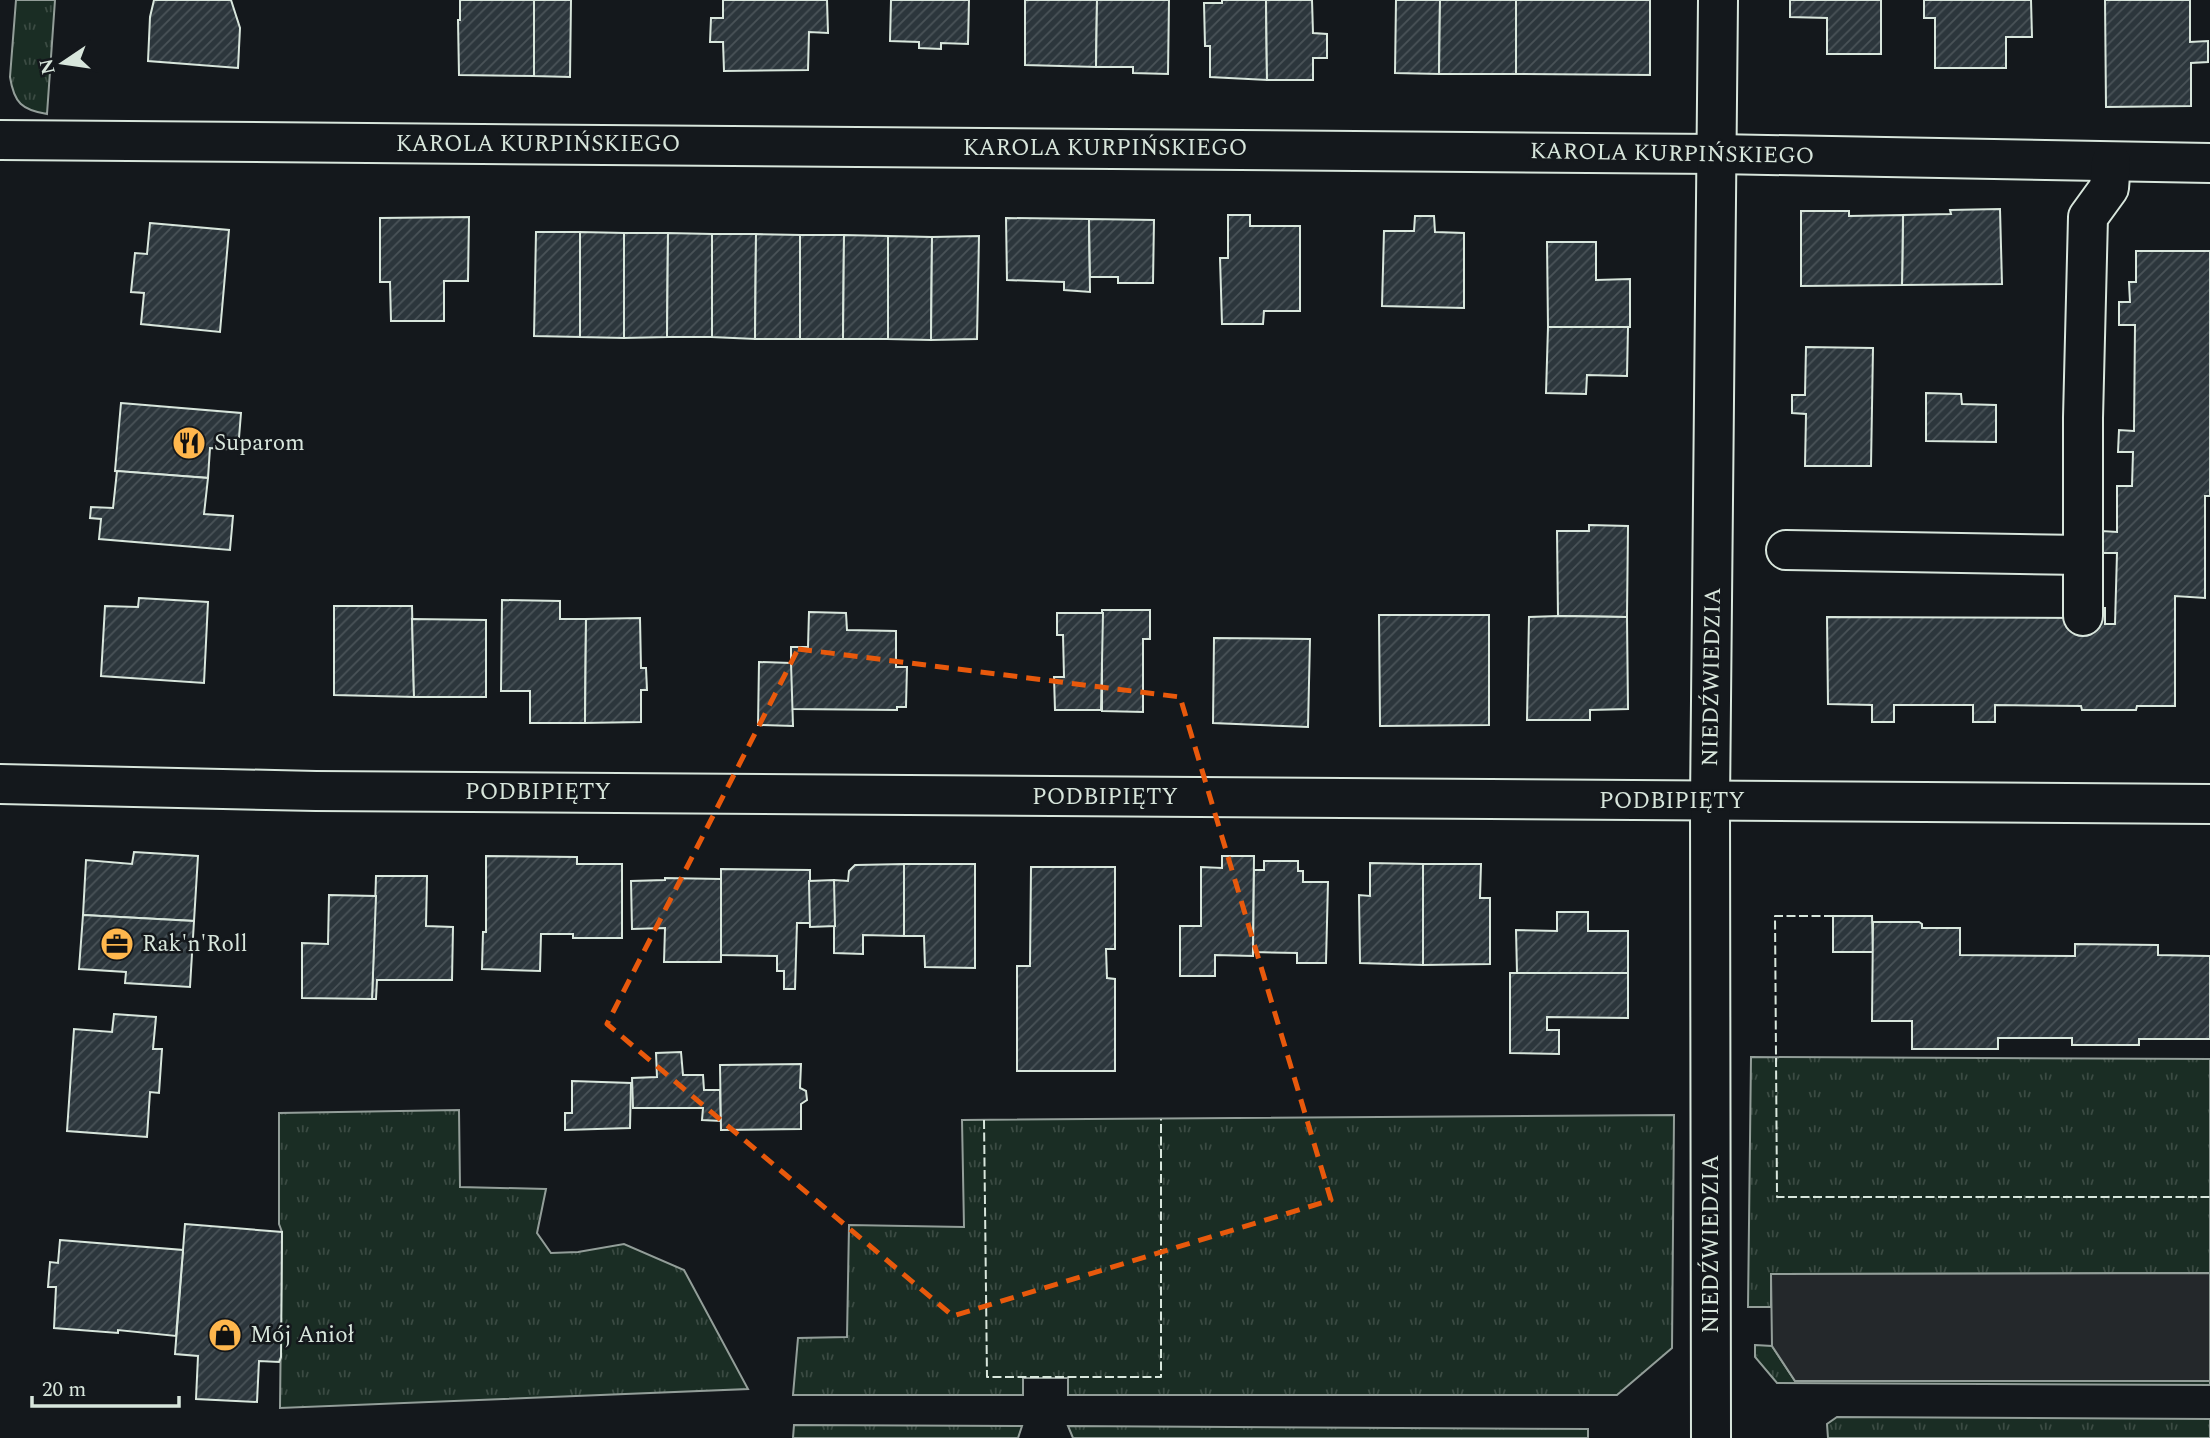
<svg xmlns="http://www.w3.org/2000/svg" width="2210" height="1438" font-family="Spectral,serif">
  <defs>
    <pattern id="grass-tufts" width="24" height="20" patternUnits="userSpaceOnUse" patternTransform="scale(1.75)"><rect width="24" height="20" fill="#1a2d24"/><path d="M3 7l-1-3M5 7V3M7 7l1-3M15 17l-1-3M17 17v-4M19 17l1-3" fill="none" stroke="#3b4b43"/></pattern>
    <pattern id="building-hatch" width="6" height="6" patternUnits="userSpaceOnUse" patternTransform="scale(1.75)"><rect width="6" height="6" fill="#2c363c"/><path d="M-1 1l2-2M0 6l6-6M5 7l2-2" fill="none" stroke="#4a5358"/></pattern>
  </defs>
  <rect width="100%" height="100%" fill="#14181c"/>
  <g fill="url(#grass-tufts)" stroke="#939e99" stroke-width="2">
    <path d="M16,0H55L47,114C22,110 14,103 10,77Z"/>
    <polygon points="1751,1057 2210,1059 2210,1273 1771,1274 1771,1307 1748,1307"/>
    <polygon points="459,1110 460,1187 546,1189 537,1233 551,1253 578,1252 624,1244 684,1270 748,1389 280,1408 282,1232 279,1224 279,1113"/>
    <polygon points="1674,1115 1672,1348 1617,1395 1068,1395 1068,1378 1023,1378 1023,1395 793,1395 798,1338 847,1337 849,1225 964,1227 962,1120"/>
    <polygon points="1755,1345 1772,1346 1795,1381 2210,1381 2210,1385 1777,1383 1755,1357"/>
    <polygon points="1837,1417 2210,1419 2210,1438 1828,1438 1827,1424"/>
    <polygon points="794,1425 1022,1426 1018,1438 793,1438"/>
    <polygon points="1068,1426 1588,1429 1588,1438 1073,1438"/>
  </g>
  <polygon fill="#24282b" stroke="#939e99" stroke-width="2" points="2210,1273 2210,1381 1795,1381 1772,1346 1771,1274"/>
  <g fill="url(#building-hatch)" stroke="#d8e6dc" stroke-width="2">
    <polygon points="154,0 231,0 240,28 238,68 148,61 150,17"/>
    <polygon points="460,0 534,0 534,76 459,75 458,20 460,20"/>
    <polygon points="534,0 571,0 570,77 534,76"/>
    <polygon points="723,0 827,0 828,33 809,32 808,70 724,71 723,42 710,42 711,18 723,18"/>
    <polygon points="891,0 969,0 968,44 941,43 941,49 919,48 919,42 890,41"/>
    <polygon points="1025,0 1097,0 1096,67 1025,65"/>
    <polygon points="1097,0 1169,0 1168,74 1133,73 1133,67 1096,67"/>
    <polygon points="1222,0 1266,0 1267,80 1210,77 1210,46 1205,46 1204,3 1222,3"/>
    <polygon points="1266,0 1312,0 1313,33 1327,34 1327,58 1313,58 1313,80 1267,80"/>
    <polygon points="1396,0 1440,0 1439,74 1395,73"/>
    <polygon points="1440,0 1516,0 1516,74 1439,74"/>
    <polygon points="1516,0 1650,0 1650,75 1516,74"/>
    <polygon points="1790,0 1881,0 1881,54 1827,54 1827,18 1790,17"/>
    <polygon points="1924,0 2031,0 2032,37 2006,37 2006,68 1935,68 1935,18 1924,18"/>
    <polygon points="2105,0 2190,0 2190,42 2208,41 2208,62 2191,63 2191,106 2106,107"/>
    <polygon points="2000,209 2002,284 1902,285 1903,215 1951,214 1950,210"/>
    <polygon points="1801,211 1849,211 1849,216 1903,215 1902,285 1801,286"/>
    <polygon points="1228,215 1250,215 1250,226 1300,226 1300,311 1264,311 1263,324 1222,324 1220,258 1228,258"/>
    <polygon points="1415,216 1434,216 1435,232 1464,233 1464,308 1382,306 1384,231 1414,231"/>
    <polygon points="469,217 468,281 444,281 444,321 391,321 390,282 380,282 380,218"/>
    <polygon points="1006,218 1089,219 1090,292 1064,290 1064,282 1007,280"/>
    <polygon points="1089,219 1154,220 1153,283 1118,283 1118,277 1090,277"/>
    <polygon points="150,223 229,230 220,332 141,324 144,293 131,292 135,253 147,254"/>
    <polygon points="536,232 580,232 580,337 534,336"/>
    <polygon points="580,232 624,233 624,338 580,337"/>
    <polygon points="624,233 668,233 667,337 624,338"/>
    <polygon points="668,233 712,234 712,337 667,337"/>
    <polygon points="712,234 756,234 755,339 712,337"/>
    <polygon points="756,234 800,235 800,339 755,339"/>
    <polygon points="800,235 844,235 843,339 800,339"/>
    <polygon points="844,235 888,236 888,339 843,339"/>
    <polygon points="888,236 932,237 931,340 888,339"/>
    <polygon points="979,236 977,339 931,340 932,237"/>
    <polygon points="1547,242 1596,242 1596,280 1630,279 1630,327 1548,327"/>
    <polygon points="2136,251 2210,251 2210,496 2205,496 2205,598 2175,596 2175,706 2137,706 2136,710 2082,710 2081,706 1995,705 1995,722 1973,722 1973,705 1894,705 1894,722 1872,722 1872,705 1828,704 1827,617 2084,618 2083,608 2105,608 2105,624 2115,624 2117,553 2102,553 2102,531 2117,532 2117,486 2132,486 2133,452 2118,452 2119,430 2134,431 2135,325 2119,325 2119,302 2130,302 2129,282 2136,282"/>
    <polygon points="1548,327 1628,327 1627,376 1587,375 1586,394 1546,393"/>
    <polygon points="1806,347 1873,348 1871,466 1805,466 1806,414 1792,413 1792,395 1805,395"/>
    <polygon points="1926,393 1961,394 1962,404 1996,405 1996,442 1926,441"/>
    <polygon points="121,403 241,413 238,450 210,448 208,478 115,471"/>
    <polygon points="117,471 208,478 204,514 233,516 230,550 99,539 101,519 90,518 91,507 113,508"/>
    <polygon points="1589,525 1628,526 1627,617 1558,616 1557,531 1589,531"/>
    <polygon points="139,598 208,602 204,683 101,676 105,606 138,607"/>
    <polygon points="502,600 560,601 560,619 586,619 585,723 530,723 530,691 501,691"/>
    <polygon points="334,606 412,606 414,697 334,695"/>
    <polygon points="1102,610 1150,610 1150,639 1143,639 1143,712 1102,711"/>
    <polygon points="809,612 846,613 847,630 896,631 896,667 907,667 906,707 897,707 897,710 791,709 791,647 808,647"/>
    <polygon points="1057,613 1103,613 1101,710 1055,710 1054,677 1064,677 1063,635 1057,635"/>
    <polygon points="1379,615 1489,615 1489,725 1380,726"/>
    <polygon points="1558,616 1627,617 1628,709 1590,710 1590,720 1527,720 1529,617"/>
    <polygon points="640,618 641,668 646,668 647,690 641,690 641,722 585,723 586,619"/>
    <polygon points="412,619 486,620 486,697 414,697"/>
    <polygon points="1214,638 1310,639 1308,727 1213,723"/>
    <polygon points="759,662 791,663 793,726 758,725"/>
    <polygon points="134,852 198,856 194,921 83,915 86,860 132,864"/>
    <polygon points="486,856 577,857 577,864 622,864 622,938 573,938 573,934 541,934 540,971 482,969 483,932 486,932"/>
    <polygon points="1222,856 1254,856 1253,956 1215,955 1215,976 1180,976 1180,926 1201,926 1201,867 1222,868"/>
    <polygon points="1264,861 1298,861 1298,871 1303,871 1303,882 1328,882 1326,963 1297,963 1297,953 1253,952 1254,870 1264,870"/>
    <polygon points="1370,863 1423,864 1423,965 1360,963 1359,895 1370,896"/>
    <polygon points="904,864 975,864 975,968 925,967 924,936 904,936"/>
    <polygon points="904,864 904,936 863,935 863,954 834,953 834,880 848,881 849,871 855,865"/>
    <polygon points="1423,864 1481,864 1480,898 1490,898 1490,964 1423,965"/>
    <polygon points="1031,867 1115,867 1115,949 1106,949 1107,978 1115,979 1115,1071 1017,1071 1017,966 1030,966"/>
    <polygon points="721,869 810,870 810,923 797,923 795,989 784,989 784,971 777,971 777,956 721,955"/>
    <polygon points="376,876 427,876 426,926 453,927 452,980 377,980 376,999 372,999"/>
    <polygon points="665,878 721,879 721,962 664,962 665,928 632,929 631,881 665,880"/>
    <polygon points="834,880 835,926 810,927 809,881"/>
    <polygon points="329,895 376,896 372,999 302,998 302,943 328,944"/>
    <polygon points="1557,912 1588,912 1588,931 1628,931 1628,973 1517,973 1516,930 1557,931"/>
    <polygon points="83,915 194,921 190,987 125,983 126,972 79,969"/>
    <polygon points="1833,916 1872,916 1873,952 1833,952"/>
    <polygon points="1873,922 1919,922 1922,924 1922,928 1960,928 1960,955 2075,956 2075,944 2158,945 2158,955 2210,956 2210,1039 2139,1039 2139,1045 2072,1045 2072,1038 1998,1038 1998,1049 1912,1049 1912,1021 1872,1021"/>
    <polygon points="1510,973 1628,973 1628,1018 1547,1017 1547,1030 1559,1030 1559,1054 1510,1053"/>
    <polygon points="114,1014 156,1017 153,1049 162,1049 159,1093 150,1092 147,1137 67,1131 74,1029 112,1032"/>
    <polygon points="681,1052 683,1075 703,1075 704,1090 720,1090 721,1121 702,1120 703,1108 633,1108 632,1078 657,1077 656,1053"/>
    <polygon points="801,1064 800,1088 806,1091 807,1100 801,1104 801,1129 721,1130 720,1065"/>
    <polygon points="572,1081 631,1083 630,1128 565,1130 565,1113 572,1113"/>
    <polygon points="185,1224 282,1232 281,1357 279,1362 259,1361 257,1402 196,1399 198,1356 175,1354"/>
    <polygon points="60,1240 183,1250 176,1336 118,1330 118,1333 54,1328 56,1287 48,1287 50,1262 58,1263"/>
  </g>
  <g fill="none" stroke-linecap="round" stroke-linejoin="round">
    <defs>
      <g id="minor">
        <polyline points="0,140 1717,154 2210,163"/>
        <polyline points="1786,550 2083,555"/>
        <polyline points="2083,616 2083,418 2088,217 2109,188 2111,162"/>
        <polyline points="0,784 316,791 2210,804"/>
        <polyline points="1711,1438 1710,802 1718,0"/>
      </g>
    </defs>
    <use href="#minor" stroke="#d8e6dc" stroke-width="42"/>
    <use href="#minor" stroke="#14181c" stroke-width="38"/>
    <g stroke="#d8e6dc" stroke-width="2" stroke-dasharray="9 3.5" stroke-linecap="butt">
      <polyline points="1833,916 1775,916 1777,1197 2210,1197"/>
      <polyline points="984,1120 987,1377 1161,1377 1161,1119"/>
    </g>
  </g>
  <path fill="none" stroke="#e8590c" stroke-width="5" stroke-dasharray="14 9" stroke-linejoin="round" d="M798,649L1180,697L1331,1200L953,1316L607,1024Z"/>
  <defs>
    <symbol id="restaurant-disc" viewBox="-11 -11 22 22"><circle r="9.5" fill="#ffb74d" stroke="#14181c"/><path d="M-5-6h1v4h1v-4h1v4h1v-4h1v5L-1.5 .5V6h-2V.5L-5-1ZM5-6V6H3V1.5H1.5Q1.5-4 5-6Z" fill="#111"/></symbol>
    <symbol id="office-disc" viewBox="-11 -11 22 22"><circle r="9.5" fill="#ffb74d" stroke="#14181c"/><path d="M-6-3h4V-5.5h4V-3h4V5H-6ZM-1-4.5V-3h2v-1.5ZM-6 0V1H6V0Z" fill="#111"/></symbol>
    <symbol id="shop-disc" viewBox="-11 -11 22 22"><circle r="9.5" fill="#ffb74d" stroke="#14181c"/><path d="M-5-2.5h2.3a2.7 3.5 0 0 1 5.4 0H5L5.5 6h-11ZM-1.5-2.5h3a1.5 2.3 0 0 0-3 0Z" fill="#111"/></symbol>
  </defs>
  <g fill-rule="evenodd">
    <use href="#restaurant-disc" x="170" y="424" width="38" height="38"/>
    <use href="#office-disc" x="98" y="925" width="38" height="38"/>
    <use href="#shop-disc" x="206" y="1316" width="38" height="38"/>
  </g>
  <g text-anchor="middle" dominant-baseline="central" stroke-width="5" stroke-linejoin="round" paint-order="stroke">
    <g font-size="23" fill="#d8e6dc" stroke="#14181c">
      <text x="538" y="144">KAROLA KURPIŃSKIEGO</text>
      <text x="1105" y="148">KAROLA KURPIŃSKIEGO</text>
      <text transform="translate(1672 154) rotate(1)">KAROLA KURPIŃSKIEGO</text>
      <text transform="translate(1712 677) rotate(-89)">NIEDŹWIEDZIA</text>
      <text x="538" y="792">PODBIPIĘTY</text>
      <text x="1105" y="797">PODBIPIĘTY</text>
      <text x="1672" y="801">PODBIPIĘTY</text>
      <text transform="translate(1711 1244) rotate(-90)">NIEDŹWIEDZIA</text>
    </g>
    <g font-size="23" fill="#d8e6dc" stroke="#14181c" text-anchor="start">
      <text x="214" y="443">Suparom</text>
      <text x="142" y="944">Rak'n'Roll</text>
      <text x="250" y="1335">Mój Anioł</text>
    </g>
  </g>
  <g transform="translate(63 63) rotate(257)" stroke="#14181c" stroke-width="5" paint-order="stroke">
  <path d="M0-5L12 26L0 18L-12 26Z" fill="#d8e6dc"/>
  <text y="-10" font-size="19" font-weight="bold" text-anchor="middle" fill="#d8e6dc">N</text>
  </g>
  <path d="M32 1396v10h147v-10" fill="none" stroke="#d8e6dc" stroke-width="3.5"/>
  <text x="42" y="1396" font-size="21" fill="#d8e6dc" stroke="#14181c" stroke-width="5" paint-order="stroke">20 m</text>
</svg>
